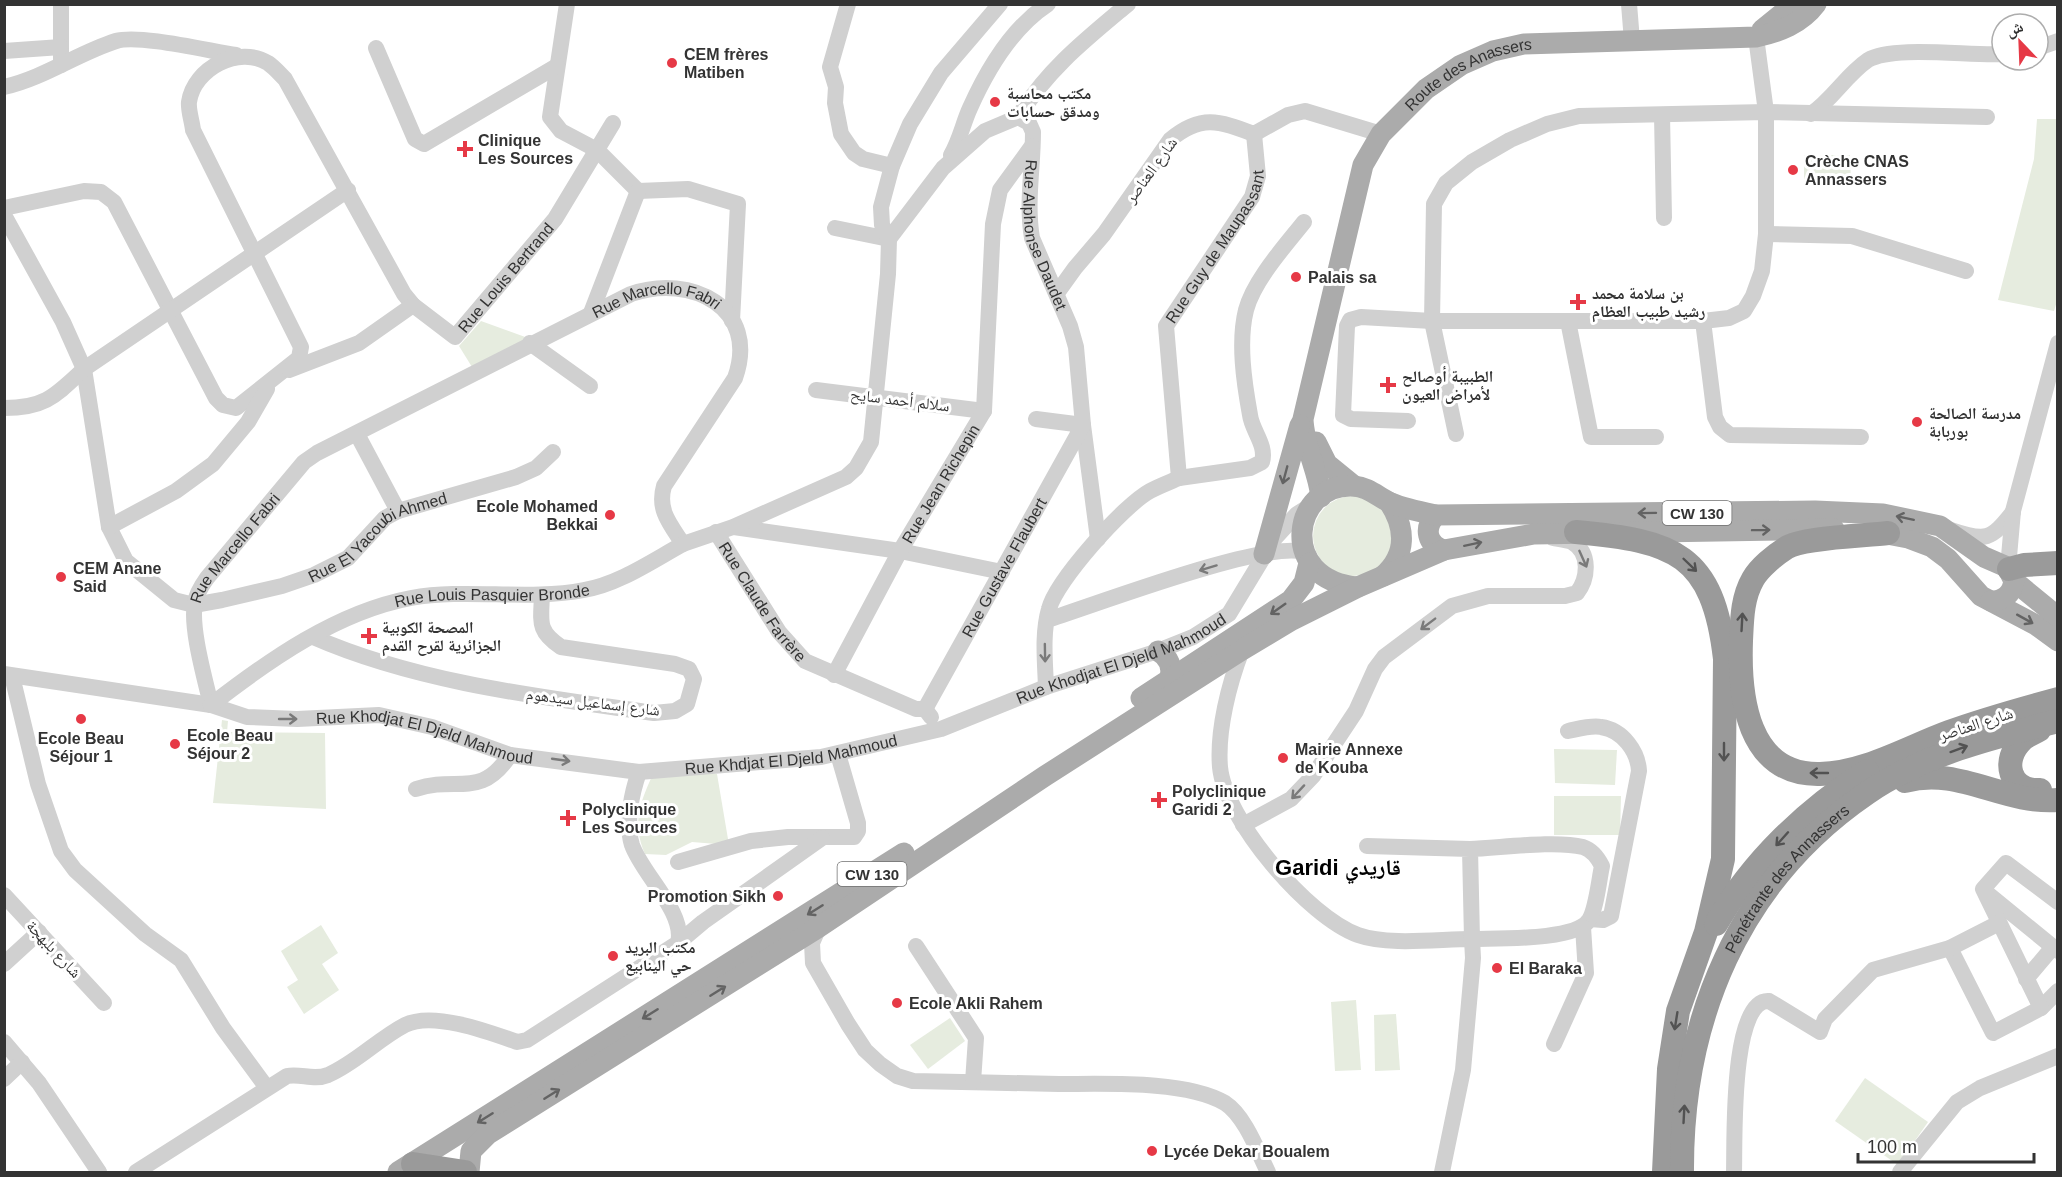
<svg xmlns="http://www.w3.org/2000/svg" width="2062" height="1177" font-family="Arial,'Noto Naskh Arabic',sans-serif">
  <rect width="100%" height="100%" fill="#fff"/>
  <g fill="#e6ecdf">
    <polygon points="2037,119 2057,119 2058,298 2054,311 1998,300 2034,159"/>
    <polygon points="1804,155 1850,155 1851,185 1821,185 1821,182 1804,182"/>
    <polygon points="481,321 528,338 472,367 459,346"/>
    <circle cx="1353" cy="536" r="40"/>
    <polygon points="222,720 228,721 227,732 325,733 326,809 213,803"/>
    <polygon points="1554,749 1617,750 1615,785 1555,783"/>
    <path d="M655,770L717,774L729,845L692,842L666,855L645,854C631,821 641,800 655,770Z"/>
    <polygon points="1554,796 1621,796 1620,835 1554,835"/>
    <polygon points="321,925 338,953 322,964 339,990 304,1014 287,987 298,980 281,951"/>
    <polygon points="1356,1000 1361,1070 1335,1071 1331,1002"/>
    <polygon points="1396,1014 1400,1070 1375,1071 1374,1015"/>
    <polygon points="950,1018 965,1041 928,1069 910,1045"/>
    <polygon points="1865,1078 1928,1122 1898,1165 1835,1121"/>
  </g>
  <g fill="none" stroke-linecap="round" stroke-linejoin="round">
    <g stroke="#d0d0d0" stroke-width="16">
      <polyline points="61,4 61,65"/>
      <polyline points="567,4 550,117 561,131 597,150 638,191"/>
      <polyline points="848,4 830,67 836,87 835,103 841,134 854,153 863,159 892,166"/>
      <polyline points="1629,4 1632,41"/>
      <polyline points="376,48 415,139 424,144 557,66"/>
      <polyline points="2038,48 2058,41"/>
      <polyline points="4,51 61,47"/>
      <path d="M4,87C44,78 78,53 116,41C139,34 209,51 236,55"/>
      <path d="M1811,114C1833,99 1846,75 1868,60C1893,45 1970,56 2002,54"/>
      <polyline points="1662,115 1664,218"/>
      <path d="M1018,117C1048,69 1085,40 1128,4"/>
      <path d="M951,155C960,140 963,123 970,108C987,70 1013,27 1048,4"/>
      <polyline points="638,191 688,189 738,204 732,321"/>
      <path d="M4,208L84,191L101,192L114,202L216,398L223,405L236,408L299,358L301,347L193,130C192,121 188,110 189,102C194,68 239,45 268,63C274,67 280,74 285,79L404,294L413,305"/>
      <path id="s1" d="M4,215L63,322L84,369L109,527L126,561L174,600L194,605L222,600L282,586L314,575L348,558L385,518L398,511L516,477L536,468L553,452"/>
      <path id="s2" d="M835,228L889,239L943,168L985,131L1018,117L1029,123L1033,132C1033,168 1026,203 1032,238L1070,326L1076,347L1083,425L1098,539"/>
      <polyline points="1766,234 1852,236 1966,271"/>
      <path d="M1057,293L1075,268L1104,234L1170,140C1201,114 1219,121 1254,134L1288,115L1305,111L1381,134"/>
      <polyline points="591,313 638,191"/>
      <polyline points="1568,321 1591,437 1656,437"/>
      <polyline points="1703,321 1715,417 1720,427 1730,435 1861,437"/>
      <polyline points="530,343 590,386"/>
      <path id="s3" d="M289,370L359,343L413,305L455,337L555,219L613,123"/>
      <polyline points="816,390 984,411"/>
      <path d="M4,408C45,408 55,396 84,369L348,190"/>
      <polyline points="1408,421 1351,419 1343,415 1347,326 1350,320 1361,317 1432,321 1703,321 1729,318 1744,311 1753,296 1762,271 1766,234 1766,112 1756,37"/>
      <polyline points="357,434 398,511"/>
      <polyline points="1456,434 1432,321 1434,204 1446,183 1472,162 1510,140 1547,124 1579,116 1766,112 1987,117"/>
      <path d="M1179,478L1250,468L1262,462C1267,445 1252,431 1250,415C1244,382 1238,342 1246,310C1254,280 1285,246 1304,222"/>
      <polyline points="109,527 176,491 213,464 248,422 267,389"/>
      <polyline points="734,527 900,551 1002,572"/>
      <path d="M1951,530C1986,542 1991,540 2013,512"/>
      <path id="s4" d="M716,532L779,632L805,661L916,709H925L931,717"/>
      <polyline points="2008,568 2013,511 2058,343"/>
      <path d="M1047,620C1095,605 1265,540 1304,552"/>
      <path d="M313,637C418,683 541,697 654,713L675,711L687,704L694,679L689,669L675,664L561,647C537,631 541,622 542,595"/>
      <path d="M1242,650C1229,684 1217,730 1220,767C1225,820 1308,917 1358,935C1389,946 1439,939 1472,939L1473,958L1463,1070L1442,1172"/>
      <path id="s5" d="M4,674L211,705L247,717L297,719L379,715L432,727L510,755L639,772L821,757L941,729L1046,687L1158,651L1193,637L1229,614L1275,538L1297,514L1313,504"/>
      <path id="s6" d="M834,675L900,551L984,411L993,224L1000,190L1032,146"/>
      <polyline points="12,676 38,784 61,851 75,870 145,934 181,960 223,1028 267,1088"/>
      <path id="s7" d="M1046,687C1045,661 1042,633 1049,609C1056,581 1124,505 1150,491C1159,486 1170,482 1179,478L1166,326L1252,197L1258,176L1254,134"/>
      <path id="s8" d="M211,705C205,679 190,627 195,603C196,594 202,585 207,578L304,462L317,453L631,294C691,273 760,308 735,378L664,486C657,510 670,524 683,544L733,527L846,477L856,468L871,442L888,274L889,239L882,225L881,207L892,166L910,124L941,73L1000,4"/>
      <path id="s9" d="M211,705C269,660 337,612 411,598C468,588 527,601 584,590C619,584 652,561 683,544"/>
      <path id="s10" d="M925,709L1083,425L1036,419"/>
      <path d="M1568,731C1578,729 1591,725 1601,727C1623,730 1638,752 1639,771L1611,916L1603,920L1590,919"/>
      <path d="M416,789C457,775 480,800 510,755"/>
      <path d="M1243,825L1291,799L1313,776L1356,711L1375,669L1384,657L1452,606L1488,596H1565L1577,593C1588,579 1591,553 1572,542C1567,540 1558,539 1553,538"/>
      <path d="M1367,846L1470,849L1472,939C1497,938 1576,941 1589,920C1596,910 1599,880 1602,866C1598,858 1592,850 1583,847C1555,840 1500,848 1470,849"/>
      <polyline points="678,862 751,841 788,837 854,837 858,831 858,823 838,754"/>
      <polyline points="1988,894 2058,951"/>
      <polyline points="4,895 104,1003"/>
      <path d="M819,927L812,943L813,963L848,1024L865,1050L880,1064L897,1076L913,1081C962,1082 1010,1083 1059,1084C1104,1084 1186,1080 1225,1103C1245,1116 1258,1152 1268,1172"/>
      <polyline points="678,943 703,922 822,838"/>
      <polyline points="916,946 976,1038 973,1082"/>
      <polyline points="1950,948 1993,1033 2041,1008 2058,991"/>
      <polyline points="4,964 39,932"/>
      <polyline points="2026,979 2053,947"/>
      <polyline points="2041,1008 1983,889 2006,863 2058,902"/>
      <polyline points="4,1042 39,1083 99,1172"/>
      <polyline points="1554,1044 1586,973 1583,927"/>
      <polyline points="4,1079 22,1062"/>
      <path d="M136,1172L287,1076C301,1073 313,1081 328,1075C356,1063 378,1039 405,1025C433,1011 489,1032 517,1042L527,1040L678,943C686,913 642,874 632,845C625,823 632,792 639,772"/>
      <path d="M1734,1172C1735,1144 1730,998 1769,1001L1820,1032L1825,1019L1873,970L1950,948L1999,923"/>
      <polyline points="1900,1172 1957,1102 1980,1088 2058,1056"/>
    </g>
    <g stroke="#ababab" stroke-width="21">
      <polyline points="1762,30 1794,4"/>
      <polyline points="1316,442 1327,464 1354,486"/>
      <path id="s11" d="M1321,497C1318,470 1304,447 1303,419L1363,165L1381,134L1426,89L1461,65L1493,51L1524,44L1756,37C1779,32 1801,24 1816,4"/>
      <path d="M1436,515C1423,528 1427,545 1444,550"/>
      <polyline points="1871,531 1908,538 1932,547 1948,559 1981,596 2036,625 2058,641"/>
      <polyline points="1264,554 1300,425"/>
      <path d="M1383,576C1407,555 1406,528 1389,502"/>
      <polyline points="2014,581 2058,617"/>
      <path d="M1358,587C1276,580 1292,482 1354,486C1369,487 1378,497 1391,503C1405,509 1421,512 1436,515L1815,511L1883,514L1940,526L1984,557L2007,567L2014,581C2012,594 2004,601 1991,601"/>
      <path d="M1158,651C1169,657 1173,667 1170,679"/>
      <polyline points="1141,698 1291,600 1304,583 1309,563"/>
      <polyline points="398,1172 904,853"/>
      <polyline points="469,1172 471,1151 488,1134 819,927 1045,776 1242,650 1292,620 1358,587 1444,550 1534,534 1834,529"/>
    </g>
    <g stroke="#9a9a9a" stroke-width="24">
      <path d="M1576,532C1674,541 1713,553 1725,659L1723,859L1706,932L1678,1011L1669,1069L1664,1172"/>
      <path d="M1888,533C1865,536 1803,537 1786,548C1775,555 1759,568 1753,579C1742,598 1742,620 1741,641C1739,696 1747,776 1820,774C1865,773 1908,747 1949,732C1985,719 2021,709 2058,699"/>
      <polyline points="2009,569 2024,565 2058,563"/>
      <path d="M2039,730C2034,733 2026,736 2022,740C2001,760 2009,792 2040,790"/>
      <path d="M1905,781C1959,766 2002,804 2058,800"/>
      <path d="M1716,924C1752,861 1807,809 1867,771"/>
      <polyline points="413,1164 465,1172"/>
      <path id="s12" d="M1682,1172C1681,1020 1738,881 1867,793C1922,755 1993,737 2058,721"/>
    </g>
  </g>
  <defs><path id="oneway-shaft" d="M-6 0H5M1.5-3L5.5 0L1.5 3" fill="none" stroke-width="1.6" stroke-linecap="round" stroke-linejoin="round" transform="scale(1.5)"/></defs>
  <g stroke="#636363">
    <use href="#oneway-shaft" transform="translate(1285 475) rotate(105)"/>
    <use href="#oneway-shaft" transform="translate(1647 513) rotate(179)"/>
    <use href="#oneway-shaft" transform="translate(1905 518) rotate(-168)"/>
    <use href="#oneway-shaft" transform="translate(1761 530) rotate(-1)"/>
    <use href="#oneway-shaft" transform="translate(1473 544) rotate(-12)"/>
    <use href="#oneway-shaft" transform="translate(1278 609) rotate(145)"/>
    <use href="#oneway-shaft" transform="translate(2025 619) rotate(29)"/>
    <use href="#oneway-shaft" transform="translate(815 910) rotate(148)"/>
    <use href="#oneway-shaft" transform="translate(718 991) rotate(-32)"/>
    <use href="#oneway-shaft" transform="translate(650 1014) rotate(148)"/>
    <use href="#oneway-shaft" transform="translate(552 1094) rotate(-32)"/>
    <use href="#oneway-shaft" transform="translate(485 1118) rotate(148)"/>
  </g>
  <g stroke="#7a7a7a">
    <use href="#oneway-shaft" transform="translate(1583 559) rotate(66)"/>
    <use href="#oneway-shaft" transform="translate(1208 568) rotate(163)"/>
    <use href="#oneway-shaft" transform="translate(1428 624) rotate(143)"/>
    <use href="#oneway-shaft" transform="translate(1045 653) rotate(89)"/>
    <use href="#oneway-shaft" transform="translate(288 719)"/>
    <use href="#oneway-shaft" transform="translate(561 760) rotate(8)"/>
    <use href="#oneway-shaft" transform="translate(1298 792) rotate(133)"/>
  </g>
  <g stroke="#525252">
    <use href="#oneway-shaft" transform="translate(1690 565) rotate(44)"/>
    <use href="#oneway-shaft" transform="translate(1742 622) rotate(-87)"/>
    <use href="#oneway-shaft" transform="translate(1959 749) rotate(-20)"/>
    <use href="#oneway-shaft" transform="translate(1724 752) rotate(90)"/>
    <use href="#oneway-shaft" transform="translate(1819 773) rotate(-180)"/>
    <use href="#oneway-shaft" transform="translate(1782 839) rotate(132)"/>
    <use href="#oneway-shaft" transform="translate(1676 1021) rotate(99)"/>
    <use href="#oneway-shaft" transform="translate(1684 1114) rotate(-87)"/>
  </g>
  <g fill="#e63946" stroke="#fff" stroke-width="2">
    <circle cx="672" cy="63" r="6"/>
    <circle cx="995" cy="102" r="6"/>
    <path d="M462 140h6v6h6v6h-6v6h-6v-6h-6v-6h6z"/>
    <circle cx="1793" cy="170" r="6"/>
    <circle cx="1296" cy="277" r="6"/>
    <path d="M1575 293h6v6h6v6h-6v6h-6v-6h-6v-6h6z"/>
    <path d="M1385 376h6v6h6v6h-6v6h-6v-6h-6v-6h6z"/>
    <circle cx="1917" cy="422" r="6"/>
    <circle cx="610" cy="515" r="6"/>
    <circle cx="61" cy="577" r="6"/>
    <path d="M366 627h6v6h6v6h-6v6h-6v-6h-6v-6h6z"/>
    <circle cx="81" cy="719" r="6"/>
    <circle cx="175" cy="744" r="6"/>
    <circle cx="1283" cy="758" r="6"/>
    <path d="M1156 791h6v6h6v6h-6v6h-6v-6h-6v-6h6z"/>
    <path d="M565 809h6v6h6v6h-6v6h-6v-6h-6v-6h6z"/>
    <circle cx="778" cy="896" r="6"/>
    <circle cx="613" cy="956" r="6"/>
    <circle cx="1497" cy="968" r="6"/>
    <circle cx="897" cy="1003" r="6"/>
    <circle cx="1152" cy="1151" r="6"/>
  </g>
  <g text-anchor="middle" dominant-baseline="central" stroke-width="6" stroke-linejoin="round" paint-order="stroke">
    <g fill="#fff" stroke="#707070" stroke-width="1.5">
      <rect x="1662.5" y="501" width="69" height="24" rx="4.5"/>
      <rect x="837.5" y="862" width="69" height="24" rx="4.5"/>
    </g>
    <g font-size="15" font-weight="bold" fill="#333">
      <text x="1697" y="513">CW 130</text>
      <text x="872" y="874">CW 130</text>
    </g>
    <g font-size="16" font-weight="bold" fill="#333" stroke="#fff" text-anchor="start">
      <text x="684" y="54">CEM frères<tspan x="684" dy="18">Matiben</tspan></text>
      <text x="1007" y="93">مكتب محاسبة<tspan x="1007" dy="18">ومدقق حسابات</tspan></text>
      <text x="478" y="140">Clinique<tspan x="478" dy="18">Les Sources</tspan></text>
      <text x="1805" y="161">Crèche CNAS<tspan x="1805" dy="18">Annassers</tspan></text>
      <text x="1308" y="277">Palais sa</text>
      <text x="1592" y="293">بن سلامة محمد<tspan x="1592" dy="18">رشيد طبيب العظام</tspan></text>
      <text x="1402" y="376">الطبيبة أوصالح<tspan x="1402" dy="18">لأمراض العيون</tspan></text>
      <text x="1929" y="413">مدرسة الصالحة<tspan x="1929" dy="18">بوربابة</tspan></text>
      <text x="598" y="506" text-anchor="end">Ecole Mohamed<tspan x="598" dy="18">Bekkai</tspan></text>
      <text x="73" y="568">CEM Anane<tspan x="73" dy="18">Said</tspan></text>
      <text x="382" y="627">المصحة الكوبية<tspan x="382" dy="18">الجزائرية لقرح القدم</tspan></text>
      <text x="187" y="735">Ecole Beau<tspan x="187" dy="18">Séjour 2</tspan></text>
      <text x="81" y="738" text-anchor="middle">Ecole Beau<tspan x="81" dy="18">Séjour 1</tspan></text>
      <text x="1295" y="749">Mairie Annexe<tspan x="1295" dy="18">de Kouba</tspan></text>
      <text x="1172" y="791">Polyclinique<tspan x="1172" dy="18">Garidi 2</tspan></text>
      <text x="582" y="809">Polyclinique<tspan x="582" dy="18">Les Sources</tspan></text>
      <text x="766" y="896" text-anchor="end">Promotion Sikh</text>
      <text x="625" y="947">مكتب البريد<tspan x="625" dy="18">حي الينابيع</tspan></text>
      <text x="1509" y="968">El Baraka</text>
      <text x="909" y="1003">Ecole Akli Rahem</text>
      <text x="1164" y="1151">Lycée Dekar Boualem</text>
    </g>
    <g font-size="16" fill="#333" stroke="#fff">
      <text stroke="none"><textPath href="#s11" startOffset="486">Route des Anassers</textPath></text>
      <text transform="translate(1151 170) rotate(-54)">شارع العناصر</text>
      <text stroke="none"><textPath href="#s2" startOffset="364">Rue Alphonse Daudet</textPath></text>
      <text stroke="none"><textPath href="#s7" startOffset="514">Rue Guy de Maupassant</textPath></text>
      <text stroke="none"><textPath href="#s3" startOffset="272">Rue Louis Bertrand</textPath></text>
      <text stroke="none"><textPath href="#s8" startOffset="676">Rue Marcello Fabri</textPath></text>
      <text transform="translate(900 400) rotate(7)">سلالم أحمد سايح</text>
      <text stroke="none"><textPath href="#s6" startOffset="219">Rue Jean Richepin</textPath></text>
      <text stroke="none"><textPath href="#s1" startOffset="654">Rue El Yacoubi Ahmed</textPath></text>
      <text stroke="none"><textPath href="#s8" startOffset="172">Rue Marcello Fabri</textPath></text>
      <text stroke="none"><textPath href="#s10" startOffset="162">Rue Gustave Flaubert</textPath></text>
      <text stroke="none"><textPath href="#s9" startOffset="310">Rue Louis Pasquier Bronde</textPath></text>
      <text stroke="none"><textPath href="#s4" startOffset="84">Rue Claude Farrère</textPath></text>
      <text stroke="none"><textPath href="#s5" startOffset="1146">Rue Khodjat El Djeld Mahmoud</textPath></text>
      <text transform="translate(593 702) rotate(7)">شارع إسماعيل سيدهوم</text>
      <text transform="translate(1976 724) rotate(-18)">شارع العناصر</text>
      <text stroke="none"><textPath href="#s5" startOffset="428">Rue Khodjat El Djeld Mahmoud</textPath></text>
      <text stroke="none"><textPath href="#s5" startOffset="800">Rue Khdjat El Djeld Mahmoud</textPath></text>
      <text stroke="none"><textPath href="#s12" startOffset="321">Pénétrante des Annassers</textPath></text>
      <text transform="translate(54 949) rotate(47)">شارع بلبهجة</text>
    </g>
    <g font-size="22" font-weight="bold" fill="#000" stroke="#fff">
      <text x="1338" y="867">Garidi قاريدي</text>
    </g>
  </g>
  <rect width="2062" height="1177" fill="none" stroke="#333333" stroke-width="12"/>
  <g transform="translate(2020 42) rotate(337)"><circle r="28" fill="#ffffff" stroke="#adadad" stroke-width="1.5"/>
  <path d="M0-4.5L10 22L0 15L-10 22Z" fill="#e63946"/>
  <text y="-9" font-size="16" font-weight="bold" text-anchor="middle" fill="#333333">ش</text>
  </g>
  <path d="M1858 1153v9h176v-9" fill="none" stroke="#333333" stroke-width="3"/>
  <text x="1867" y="1153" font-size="18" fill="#333333" stroke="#ffffff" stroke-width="4.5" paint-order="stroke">100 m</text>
</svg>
